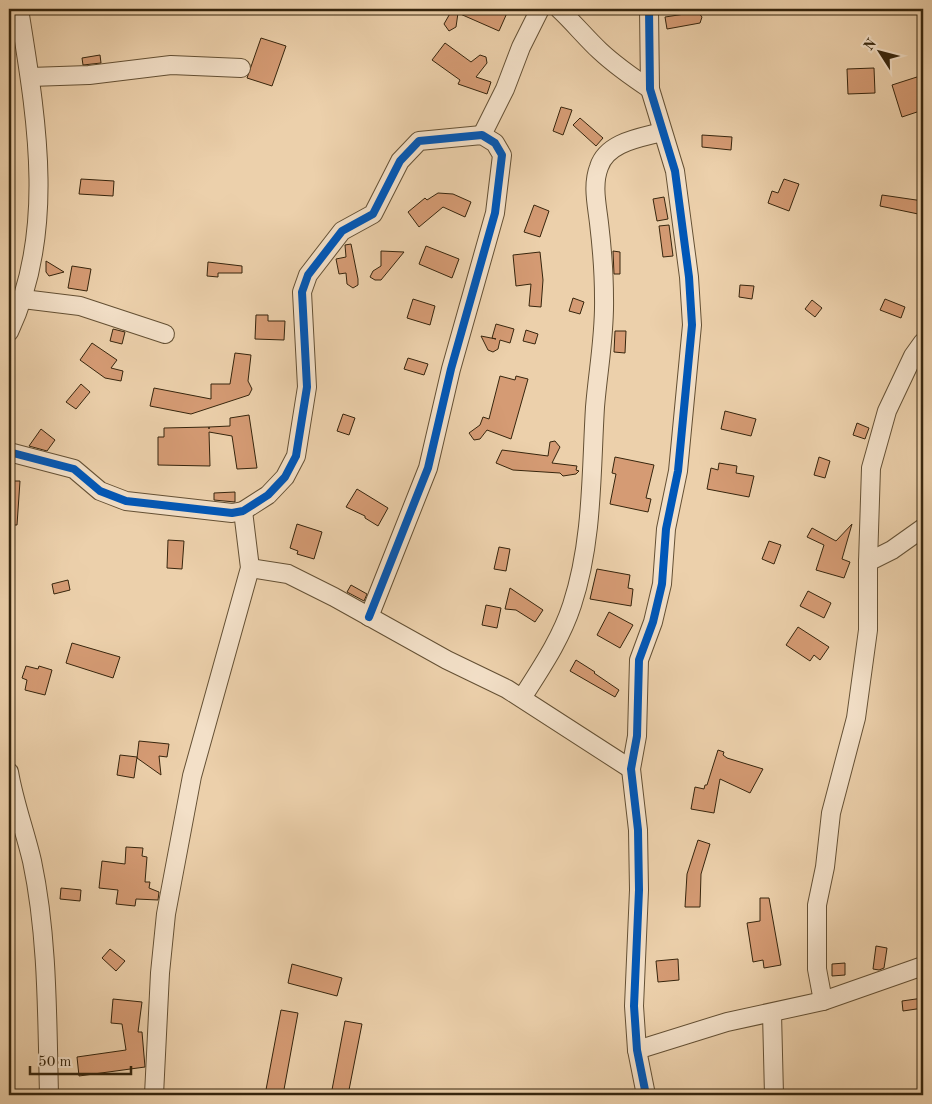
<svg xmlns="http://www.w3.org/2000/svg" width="932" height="1104" font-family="'Old Standard TT',serif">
  <rect width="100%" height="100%" fill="#ecd0ab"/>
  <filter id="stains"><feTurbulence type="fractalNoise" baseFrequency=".004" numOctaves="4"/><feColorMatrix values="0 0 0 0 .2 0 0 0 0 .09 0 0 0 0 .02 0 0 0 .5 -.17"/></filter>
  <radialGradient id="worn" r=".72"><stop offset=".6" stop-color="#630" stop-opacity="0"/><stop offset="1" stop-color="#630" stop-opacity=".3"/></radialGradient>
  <g fill="#d59b74" stroke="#36250d">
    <polygon points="449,9 499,9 507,13 499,31 458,13 456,27 449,31 444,24 452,10"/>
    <polygon points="698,12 702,17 700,23 667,29 665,17"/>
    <polygon points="261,38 286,46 272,86 247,78"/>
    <polygon points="445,43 471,62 480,55 486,57 487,63 476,77 491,82 487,94 458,84 460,80 432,60"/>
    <polygon points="100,55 101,63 83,65 82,58"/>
    <polygon points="874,68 875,93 848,94 847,69"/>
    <polygon points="920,76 923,85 923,110 902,117 892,85"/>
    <polygon points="561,107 572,110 563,135 553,131"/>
    <polygon points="580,118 603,138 596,146 573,125"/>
    <polygon points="702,135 732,137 731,150 702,147"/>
    <polygon points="81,179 114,181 113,196 79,194"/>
    <polygon points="784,179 799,184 789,211 768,203 772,191 778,193"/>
    <polygon points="438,193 453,194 471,202 465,217 443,207 419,227 408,212 425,198 427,200"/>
    <polygon points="882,195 923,201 923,215 880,206"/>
    <polygon points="664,197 668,219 657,221 653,199"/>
    <polygon points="534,205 549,211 540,237 524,232"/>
    <polygon points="669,225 673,256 663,257 659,226"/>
    <polygon points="351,244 358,279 358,285 353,288 347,284 346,273 339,274 336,259 346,257 345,245"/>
    <polygon points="426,246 459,259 452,278 419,264"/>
    <polygon points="381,251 404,252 381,280 375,280 370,277 373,271 381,266"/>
    <polygon points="613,251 620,252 620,274 614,274"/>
    <polygon points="540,252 543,280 541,307 529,306 531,284 516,286 513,255"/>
    <polygon points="46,261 64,272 49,276 46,272"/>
    <polygon points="208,262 242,266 242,273 218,273 218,277 207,276"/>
    <polygon points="72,266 91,269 87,291 68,288"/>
    <polygon points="740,285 754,286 752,299 739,297"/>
    <polygon points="573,298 584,302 580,314 569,311"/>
    <polygon points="413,299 435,306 430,325 407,318"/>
    <polygon points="885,299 905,307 901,318 880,310"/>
    <polygon points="812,300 822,308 815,317 805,309"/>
    <polygon points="256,315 268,315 268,321 285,321 284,340 255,339"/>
    <polygon points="496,324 514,329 510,343 500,340 498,349 493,352 488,350 481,336 496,339 492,338"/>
    <polygon points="113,329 125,332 122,344 110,341"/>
    <polygon points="526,330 538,334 535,344 523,341"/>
    <polygon points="615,331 626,331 625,353 614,352"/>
    <polygon points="92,343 117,360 111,368 123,371 121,381 105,378 80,360"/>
    <polygon points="235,353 251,355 248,381 252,389 249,395 191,414 150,406 154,388 211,399 211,384 230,384"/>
    <polygon points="408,358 428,364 424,375 404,369"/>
    <polygon points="500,376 515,380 516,376 528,379 511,439 487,430 480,439 474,440 469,433 480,425 483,417 489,419"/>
    <polygon points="81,384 90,392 76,409 66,402"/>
    <polygon points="725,411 756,419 751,436 721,429"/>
    <polygon points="343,414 355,418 349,435 337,431"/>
    <polygon points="249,415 257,468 237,469 232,436 209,432 210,466 158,465 158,437 164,437 164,428 209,427 209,429 209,427 230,426 230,418"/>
    <polygon points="857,423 869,428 865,439 853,435"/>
    <polygon points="41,429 55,440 47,451 29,446"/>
    <polygon points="555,441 560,447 552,463 577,466 576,470 579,471 576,474 563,476 560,473 513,470 496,463 502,450 548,456 550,442"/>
    <polygon points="615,457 654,465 646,498 651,499 648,512 610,504 616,474 612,473"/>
    <polygon points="819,457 830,461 825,478 814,475"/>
    <polygon points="719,463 737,466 736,473 754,476 749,497 707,489 711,468 718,470"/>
    <polygon points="9,481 20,481 17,525 9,525"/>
    <polygon points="357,489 388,508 378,526 365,518 365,516 346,507"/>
    <polygon points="235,492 235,502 214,500 214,493"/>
    <polygon points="297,524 322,532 314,559 297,554 298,551 290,548"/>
    <polygon points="852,524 842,559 850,562 844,578 816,570 824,545 807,537 812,528 836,541"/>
    <polygon points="168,540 184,541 182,569 167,568"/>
    <polygon points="769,541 781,545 774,564 762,559"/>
    <polygon points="499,547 510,549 506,571 494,569"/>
    <polygon points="597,569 630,575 628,588 633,589 631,606 590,599"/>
    <polygon points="68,580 70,590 54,594 52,584"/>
    <polygon points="351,585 367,594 364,601 347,592"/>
    <polygon points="510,588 543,610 535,622 516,610 505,609"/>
    <polygon points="808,591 831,603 824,618 800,606"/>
    <polygon points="486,605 501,608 497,628 482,625"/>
    <polygon points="609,612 633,625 620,648 597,635"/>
    <polygon points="798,627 829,647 820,660 814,655 810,661 786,645"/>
    <polygon points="72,643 120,657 113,678 66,663"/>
    <polygon points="576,660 595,672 594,673 619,690 615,697 570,671"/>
    <polygon points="26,666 38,669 39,666 52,670 45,695 25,690 27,680 22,678"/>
    <polygon points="139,741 169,744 167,757 159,756 161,775 137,758"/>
    <polygon points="718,750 724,752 723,755 727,758 763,769 750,793 720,779 714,813 691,809 695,787 704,789 705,785 707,785"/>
    <polygon points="120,755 137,757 134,778 117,775"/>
    <polygon points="698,840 710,844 701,874 700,907 685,907 687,874"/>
    <polygon points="126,847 143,848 142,856 147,857 145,882 150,882 149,888 159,892 158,900 136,899 135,906 116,904 118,890 99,888 102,861 125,864"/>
    <polygon points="61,888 81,890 80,901 60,899"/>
    <polygon points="760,898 769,898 781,965 764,968 763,960 753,962 747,923 760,921"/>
    <polygon points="876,946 887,948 884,968 879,970 873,969"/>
    <polygon points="110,949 125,961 116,971 102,958"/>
    <polygon points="678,959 679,980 658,982 656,961"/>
    <polygon points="845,963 845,975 832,976 832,964"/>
    <polygon points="292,964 342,978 337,996 288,983"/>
    <polygon points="923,998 923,1008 903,1011 902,1001"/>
    <polygon points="113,999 142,1002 138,1032 142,1032 145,1067 79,1076 77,1057 126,1050 122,1024 111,1023"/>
    <polygon points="281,1010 298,1013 283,1095 265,1095"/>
    <polygon points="345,1021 362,1024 348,1095 331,1095"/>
  </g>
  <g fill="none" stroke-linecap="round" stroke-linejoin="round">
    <defs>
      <g id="minor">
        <path d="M559,9C573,22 586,38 600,51C615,65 632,77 650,89"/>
        <polyline points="30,77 89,75 171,65 241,68"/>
        <polyline points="482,135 505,89 521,47 540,9"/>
        <polyline points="23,299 80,306 165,334"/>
        <path d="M9,332C57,230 36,116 19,9"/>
        <polyline points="9,452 74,469 100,491 126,501 232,513 243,511 268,495 285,477 296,456 307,387 302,292 308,275 342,231 373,214 400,161 419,141 482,135 495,143 502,155 495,213 451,369 428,468 369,617"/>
        <polyline points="868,562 892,550 923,528"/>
        <polyline points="250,568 288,574 334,597 447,660 507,689 631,769"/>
        <path d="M522,698C541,668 561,639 572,605C593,541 591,473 595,407C598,370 605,335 604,298C604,273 602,248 599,223C597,205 592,185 599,167C607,142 640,138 662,132"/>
        <path d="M9,772C14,802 25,831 32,861C48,937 47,1017 49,1095"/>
        <polyline points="823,1001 817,969 817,905 825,867 831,813 856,718 868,630 868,562 871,468 887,411 913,356 923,342"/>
        <polyline points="772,1013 774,1095"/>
        <polyline points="637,1050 727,1022 823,1001 923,966"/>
        <polyline points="154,1095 160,973 166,914 192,776 250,568 243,511"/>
        <polyline points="646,1095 637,1050 634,1006 639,890 638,830 631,769 637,736 639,660 653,622 662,584 666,529 678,471 692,325 689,277 675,171 650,89 649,9"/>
      </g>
    </defs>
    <use href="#minor" stroke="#645034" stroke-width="20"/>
    <use href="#minor" stroke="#f3e0c8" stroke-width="18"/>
    <defs>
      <g id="cycleway">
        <polyline points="9,452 74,469 100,491 126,501 232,513 243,511 268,495 285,477 296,456 307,387 302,292 308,275 342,231 373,214 400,161 419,141 482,135 495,143 502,155 495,213 451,369 428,468 369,617"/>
        <polyline points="646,1095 637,1050 634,1006 639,890 638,830 631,769 637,736 639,660 653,622 662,584 666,529 678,471 692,325 689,277 675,171 650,89 649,9"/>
      </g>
    </defs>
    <use href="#cycleway" stroke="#f3e0c8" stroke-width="11"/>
    <use href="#cycleway" stroke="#0057b8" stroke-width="8"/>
  </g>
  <rect width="932" height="1104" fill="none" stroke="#ecd0ab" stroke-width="30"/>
  <rect x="10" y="10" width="912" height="1084" fill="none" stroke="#36250d" stroke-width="2.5"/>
  <rect x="15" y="15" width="902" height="1074" fill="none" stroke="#36250d"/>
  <g transform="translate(880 52) rotate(306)" stroke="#f3e0c8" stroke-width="4" paint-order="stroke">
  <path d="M0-4L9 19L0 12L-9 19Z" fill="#36250d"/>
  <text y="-8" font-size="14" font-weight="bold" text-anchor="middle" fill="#36250d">N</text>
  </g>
  <path d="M30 1066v8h101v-8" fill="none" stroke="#36250d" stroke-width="2.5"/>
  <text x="38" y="1066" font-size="15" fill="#36250d" stroke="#f3e0c8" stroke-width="4" paint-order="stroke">50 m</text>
  <rect width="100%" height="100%" filter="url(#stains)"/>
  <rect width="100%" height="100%" fill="url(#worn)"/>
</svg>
